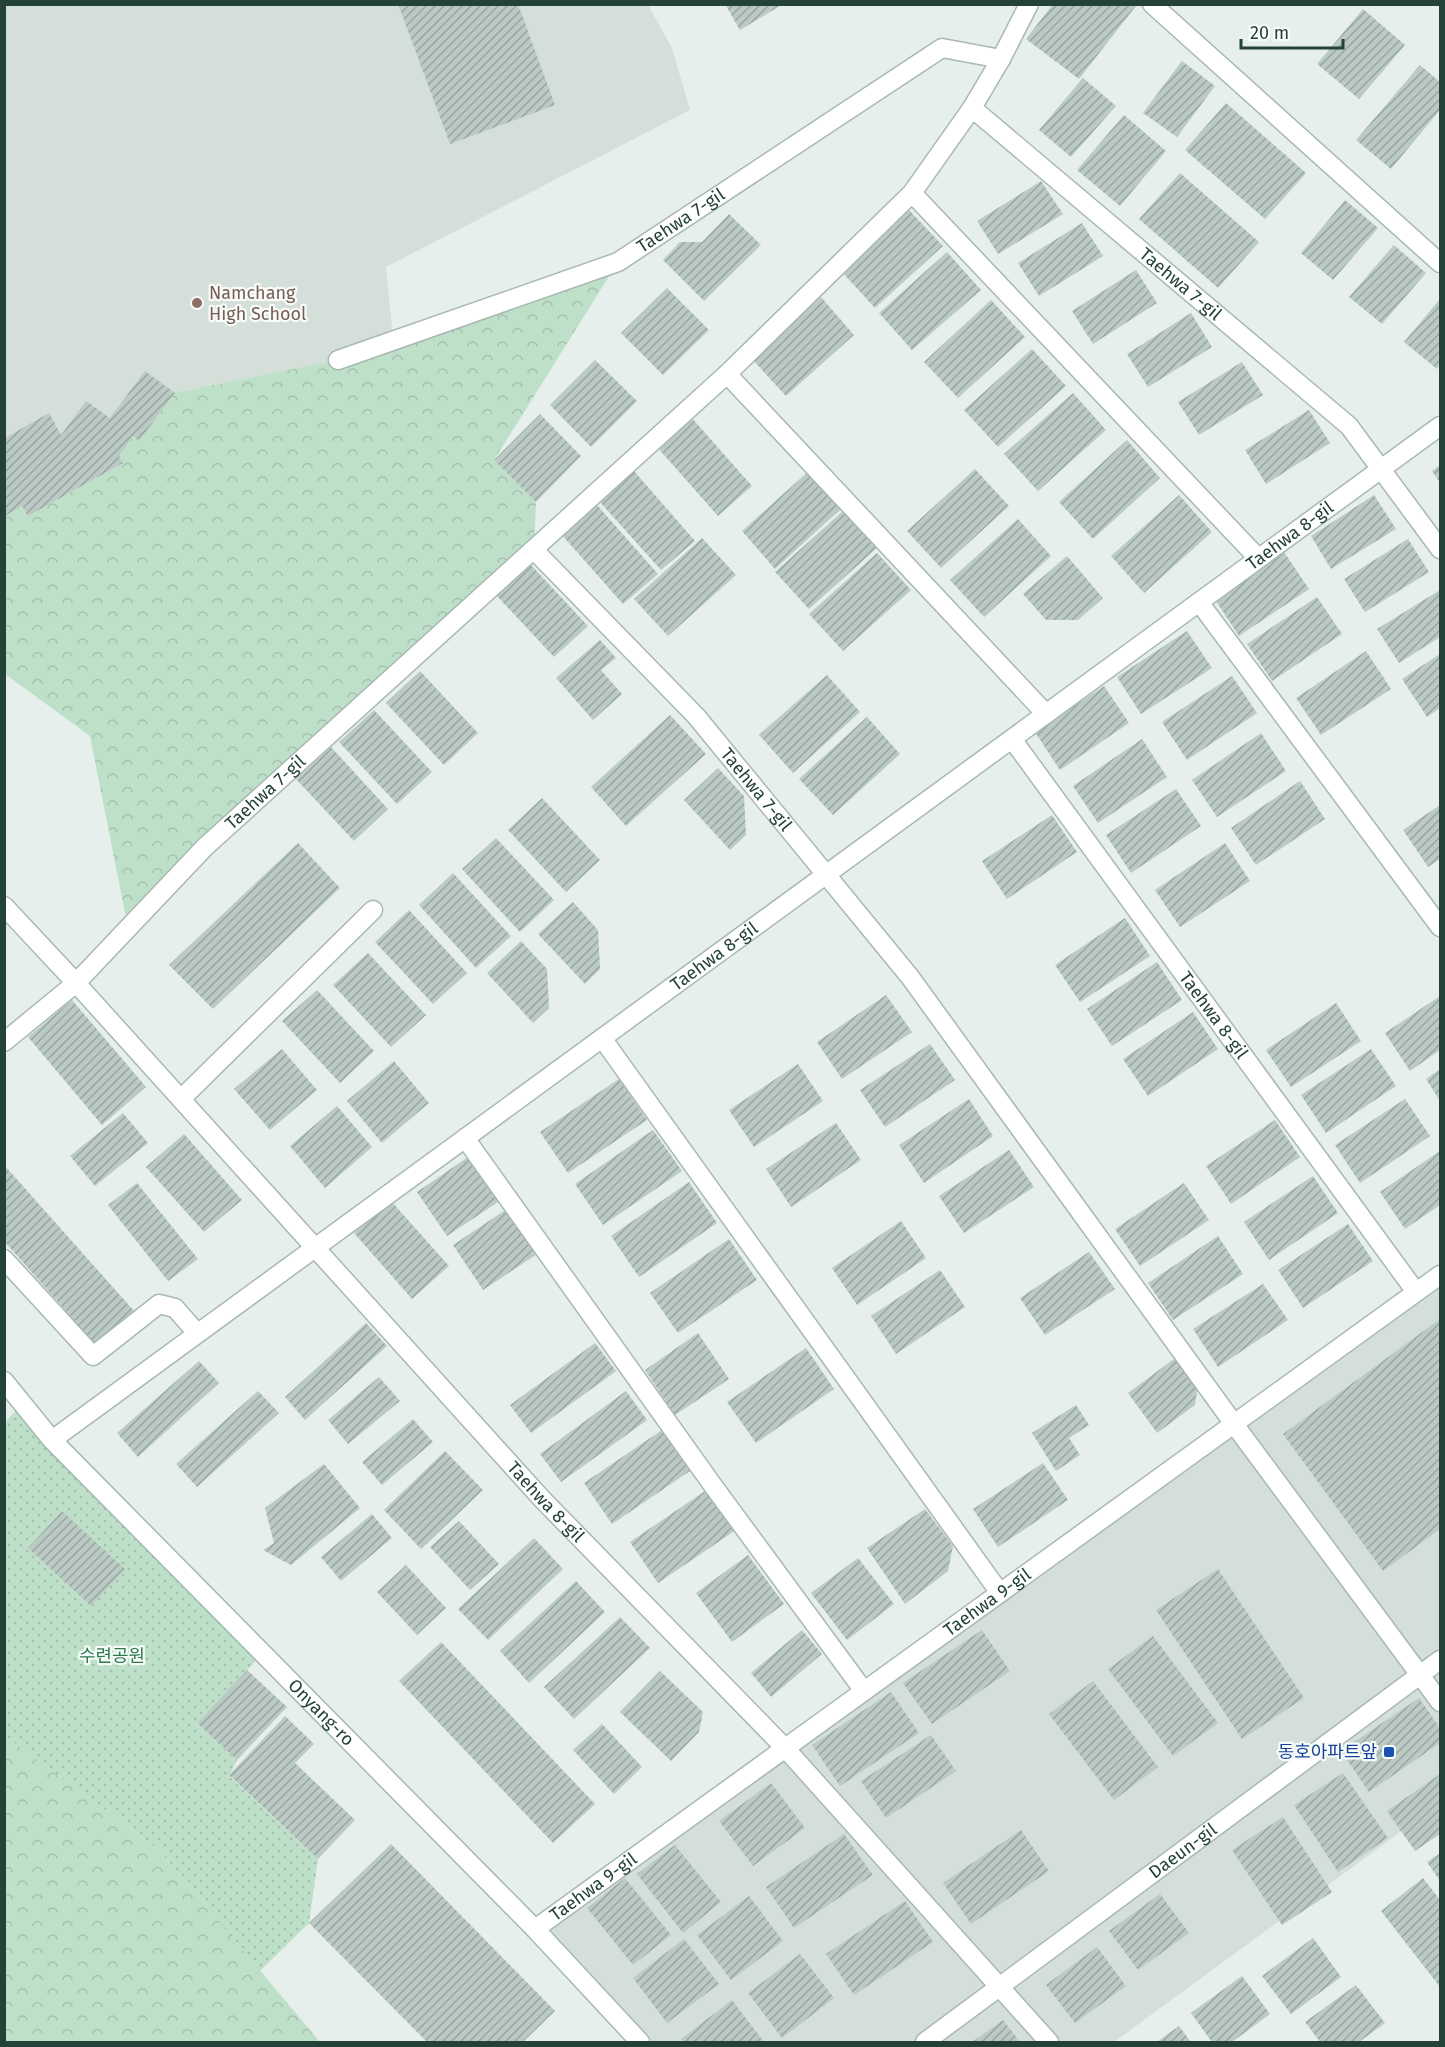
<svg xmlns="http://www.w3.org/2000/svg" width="1445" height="2047" font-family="'Fira Sans','Noto Sans KR',sans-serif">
  <defs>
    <pattern id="grass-dots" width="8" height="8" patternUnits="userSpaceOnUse" patternTransform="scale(1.5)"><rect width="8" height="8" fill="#bfe0c8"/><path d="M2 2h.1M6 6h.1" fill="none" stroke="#a4c1ad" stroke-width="1.8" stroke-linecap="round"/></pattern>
    <pattern id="forest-crowns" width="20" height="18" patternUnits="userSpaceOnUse" patternTransform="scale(1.5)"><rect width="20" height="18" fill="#bfe0c8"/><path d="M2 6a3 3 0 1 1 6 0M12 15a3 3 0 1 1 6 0" fill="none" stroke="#a4c1ad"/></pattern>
    <pattern id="building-hatch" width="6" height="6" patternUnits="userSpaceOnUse" patternTransform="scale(1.5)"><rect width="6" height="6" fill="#bbcac4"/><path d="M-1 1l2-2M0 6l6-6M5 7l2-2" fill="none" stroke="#98a6a0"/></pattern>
  </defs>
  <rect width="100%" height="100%" fill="#e6efeb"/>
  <g fill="#d4dfda">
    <polygon points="5,5 648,5 672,48 690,110 386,267 393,338 5,583"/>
    <polygon points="1440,1276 1440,1803 1114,2042 640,2042 535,1929"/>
  </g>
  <polygon fill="url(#grass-dots)" points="23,1403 263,1653 197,1723 237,1760 229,1776 318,1859 309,1923 260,1971 159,1850 5,1736 5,1422"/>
  <g fill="url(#forest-crowns)">
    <polygon points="618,262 494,460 536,502 534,550 128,928 90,736 5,674 5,516 22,506 29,516 123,463 119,456 133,436 139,441 175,393 338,360"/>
    <polygon points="5,1736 159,1850 320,2042 5,2042"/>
  </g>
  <g fill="url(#building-hatch)">
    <polygon points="398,4 518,4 555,105 450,144"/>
    <polygon points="725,4 783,4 740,30"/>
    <polygon points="1053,4 1135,4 1136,6 1079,79 1026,39"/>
    <polygon points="1363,9 1405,45 1359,99 1317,64"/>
    <polygon points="1182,61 1215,86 1177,137 1143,113"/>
    <polygon points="1420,65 1440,82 1440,110 1391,169 1356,140"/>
    <polygon points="1083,78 1116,106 1071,157 1039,130"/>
    <polygon points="1226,103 1306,173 1265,219 1185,150"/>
    <polygon points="1124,115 1166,151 1120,206 1077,170"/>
    <polygon points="1180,173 1259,242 1218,288 1139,219"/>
    <polygon points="1041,181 1063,214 998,254 977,221"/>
    <polygon points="1345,200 1378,228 1333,280 1301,253"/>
    <polygon points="909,210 943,246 875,308 841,271"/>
    <polygon points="729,214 761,245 704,301 663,260 680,242 702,242"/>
    <polygon points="1082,223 1103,256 1039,296 1018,263"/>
    <polygon points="1394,245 1426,273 1382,324 1349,297"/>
    <polygon points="947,252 981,290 912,350 879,313"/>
    <polygon points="1136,270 1157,303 1093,344 1072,311"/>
    <polygon points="667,288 709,330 663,375 621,333"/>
    <polygon points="821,297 854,335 786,396 752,359"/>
    <polygon points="1440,299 1440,365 1437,369 1404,342"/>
    <polygon points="991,300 1025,337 958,398 924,362"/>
    <polygon points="1191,313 1212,347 1148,387 1127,354"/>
    <polygon points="1032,349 1066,386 998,447 964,410"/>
    <polygon points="595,360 637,401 591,447 550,405"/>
    <polygon points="1242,362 1263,395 1199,435 1178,402"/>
    <polygon points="145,371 175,393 139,441 133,436 119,456 123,463 28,516 22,506 5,516 5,438 49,413 61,435 86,401 110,418"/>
    <polygon points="1073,393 1106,430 1038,491 1004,454"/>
    <polygon points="1309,410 1330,443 1266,484 1245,450"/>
    <polygon points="540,414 581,456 536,502 494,460"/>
    <polygon points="691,417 752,486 718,516 657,447"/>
    <polygon points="1127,440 1160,478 1093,539 1059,502"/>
    <polygon points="1440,465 1440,483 1432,471"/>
    <polygon points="975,469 1009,506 941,568 907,531"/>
    <polygon points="810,470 843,507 775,569 742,531"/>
    <polygon points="634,471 695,541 661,570 599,501"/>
    <polygon points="1179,495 1212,532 1144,593 1111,556"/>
    <polygon points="1374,495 1396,529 1331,569 1311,536"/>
    <polygon points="596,504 658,574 623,604 561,534"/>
    <polygon points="843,511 877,548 809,609 775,572"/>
    <polygon points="1018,519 1051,556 984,617 950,580"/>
    <polygon points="702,538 736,575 668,636 634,599"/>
    <polygon points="1408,539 1429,572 1365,612 1344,579"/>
    <polygon points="1284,552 1309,589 1239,636 1214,598"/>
    <polygon points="877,553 911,590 843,651 809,614"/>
    <polygon points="1067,556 1103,598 1078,620 1046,620 1023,594"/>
    <polygon points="530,564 588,626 554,657 496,595"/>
    <polygon points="1440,590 1440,637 1399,663 1377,629"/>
    <polygon points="1317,597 1342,634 1272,681 1247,644"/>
    <polygon points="1187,631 1212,668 1141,714 1117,677"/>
    <polygon points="600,640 616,658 601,670 622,694 593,720 556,678"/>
    <polygon points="1366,651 1391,689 1321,735 1296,698"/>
    <polygon points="1440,654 1440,708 1427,717 1402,679"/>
    <polygon points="420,671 478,733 444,765 386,703"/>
    <polygon points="827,675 860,712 793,773 759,735"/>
    <polygon points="1232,676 1257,713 1187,760 1162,722"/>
    <polygon points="1104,686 1129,723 1060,770 1035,732"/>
    <polygon points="374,710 432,772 397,804 339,742"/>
    <polygon points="670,715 706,754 626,826 591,787"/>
    <polygon points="867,717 900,754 833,815 799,779"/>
    <polygon points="1261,733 1286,771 1217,817 1192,780"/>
    <polygon points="1142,739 1167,777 1098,823 1073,786"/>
    <polygon points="331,747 388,809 354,841 296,779"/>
    <polygon points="718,768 744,796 746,835 730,850 684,800"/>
    <polygon points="1300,781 1325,819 1256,865 1231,828"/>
    <polygon points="1176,789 1201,826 1131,873 1106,835"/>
    <polygon points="542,798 600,860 566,892 508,830"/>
    <polygon points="1440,805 1440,859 1428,867 1403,830"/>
    <polygon points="1052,815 1077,852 1007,899 982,861"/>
    <polygon points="496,838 554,900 520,932 462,869"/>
    <polygon points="298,843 340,888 213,1009 169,965"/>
    <polygon points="1225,843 1250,881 1180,927 1155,890"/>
    <polygon points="453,873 511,936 476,968 419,905"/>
    <polygon points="573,902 598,930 600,969 585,984 538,934"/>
    <polygon points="409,910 467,973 433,1004 375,942"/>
    <polygon points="1125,918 1150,956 1080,1002 1055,965"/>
    <polygon points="521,941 547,969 549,1008 533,1023 487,973"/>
    <polygon points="368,953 426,1015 391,1047 333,985"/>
    <polygon points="1157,962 1182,1000 1112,1046 1087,1009"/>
    <polygon points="317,990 374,1051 340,1083 282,1021"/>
    <polygon points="886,995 912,1032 842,1079 817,1042"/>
    <polygon points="1440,996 1440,1050 1410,1071 1385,1033"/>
    <polygon points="72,1000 146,1087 102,1125 28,1037"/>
    <polygon points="1336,1003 1361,1041 1291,1087 1266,1050"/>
    <polygon points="1193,1012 1218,1049 1148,1096 1123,1059"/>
    <polygon points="930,1044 955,1080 885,1127 860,1090"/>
    <polygon points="282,1049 317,1090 270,1130 234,1089"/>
    <polygon points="1371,1049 1396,1086 1326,1133 1301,1095"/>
    <polygon points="394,1061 429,1103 382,1143 347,1101"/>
    <polygon points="798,1064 823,1101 754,1147 729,1110"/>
    <polygon points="1440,1069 1440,1101 1426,1079"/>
    <polygon points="619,1079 647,1120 568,1173 540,1132"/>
    <polygon points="969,1099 993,1136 924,1183 899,1145"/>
    <polygon points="1405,1099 1430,1136 1360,1183 1335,1145"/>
    <polygon points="337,1106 372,1147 325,1188 290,1146"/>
    <polygon points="123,1113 148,1143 95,1186 70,1156"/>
    <polygon points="1275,1120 1300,1157 1231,1204 1206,1166"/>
    <polygon points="836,1123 861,1160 791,1207 766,1169"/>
    <polygon points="653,1130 682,1171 603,1225 575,1184"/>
    <polygon points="184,1134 242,1200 204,1232 146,1167"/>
    <polygon points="1009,1150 1034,1187 964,1233 939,1196"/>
    <polygon points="1440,1151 1440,1205 1405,1229 1380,1192"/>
    <polygon points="471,1155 501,1200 447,1236 417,1192"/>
    <polygon points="5,1166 135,1312 97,1346 5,1242"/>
    <polygon points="1313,1176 1338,1213 1269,1260 1244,1222"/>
    <polygon points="689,1182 717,1223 639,1277 611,1236"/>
    <polygon points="137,1183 198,1259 168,1281 108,1205"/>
    <polygon points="1184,1183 1209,1220 1140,1266 1115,1229"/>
    <polygon points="391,1201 449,1266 412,1299 354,1233"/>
    <polygon points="507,1209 537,1254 483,1290 453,1245"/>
    <polygon points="901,1221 926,1258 857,1305 832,1268"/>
    <polygon points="1348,1224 1373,1261 1303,1308 1278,1270"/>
    <polygon points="1218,1236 1243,1274 1173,1320 1148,1283"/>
    <polygon points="729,1239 757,1280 678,1333 650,1293"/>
    <polygon points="1089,1252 1115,1289 1045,1335 1020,1298"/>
    <polygon points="940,1270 965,1307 896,1354 871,1316"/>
    <polygon points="1263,1284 1288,1320 1218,1367 1193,1329"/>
    <polygon points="1440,1319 1440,1529 1383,1571 1283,1434"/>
    <polygon points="366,1323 387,1346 305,1420 285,1397"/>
    <polygon points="698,1333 729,1379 675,1415 645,1370"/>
    <polygon points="595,1343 616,1371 531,1433 510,1405"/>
    <polygon points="806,1348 834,1389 756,1443 727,1402"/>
    <polygon points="1178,1356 1198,1384 1195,1405 1157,1433 1128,1393"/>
    <polygon points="199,1361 219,1383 138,1457 117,1433"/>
    <polygon points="379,1377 400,1401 348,1444 328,1420"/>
    <polygon points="258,1391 279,1413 197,1487 176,1464"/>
    <polygon points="626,1391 647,1420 561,1482 540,1454"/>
    <polygon points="1076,1405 1089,1425 1069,1438 1080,1455 1056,1471 1032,1433"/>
    <polygon points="413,1419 433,1442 382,1485 362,1462"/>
    <polygon points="662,1430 690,1471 612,1524 584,1483"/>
    <polygon points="445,1451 483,1490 421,1549 384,1510"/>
    <polygon points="1043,1463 1068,1500 998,1547 973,1509"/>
    <polygon points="324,1464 360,1508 291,1565 263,1550 274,1543 265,1508"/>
    <polygon points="708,1489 736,1530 658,1583 630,1542"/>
    <polygon points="925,1509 953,1546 948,1571 905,1604 867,1548"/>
    <polygon points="62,1511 125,1569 91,1606 28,1548"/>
    <polygon points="372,1514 392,1538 341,1581 321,1557"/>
    <polygon points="459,1521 499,1564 470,1590 430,1547"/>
    <polygon points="534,1538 563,1569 488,1640 458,1609"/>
    <polygon points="748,1555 784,1604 732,1642 696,1593"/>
    <polygon points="858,1558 894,1604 847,1640 811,1593"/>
    <polygon points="406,1565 446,1608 417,1635 377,1592"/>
    <polygon points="1218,1569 1304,1698 1242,1739 1156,1610"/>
    <polygon points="576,1581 605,1612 529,1683 500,1651"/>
    <polygon points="620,1617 650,1648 574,1719 544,1687"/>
    <polygon points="802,1630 822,1654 771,1697 751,1673"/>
    <polygon points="982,1630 1010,1671 932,1724 903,1683"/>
    <polygon points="1153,1636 1218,1723 1173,1756 1108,1669"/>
    <polygon points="441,1642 595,1804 553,1843 399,1681"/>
    <polygon points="247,1670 287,1707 237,1760 197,1723"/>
    <polygon points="660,1671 703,1712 699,1732 671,1761 620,1712"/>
    <polygon points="1093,1681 1158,1767 1114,1800 1049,1714"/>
    <polygon points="891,1692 919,1733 840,1786 812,1745"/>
    <polygon points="1419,1698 1440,1728 1440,1743 1369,1792 1341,1751"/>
    <polygon points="285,1716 314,1744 295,1763 355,1820 318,1859 229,1775"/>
    <polygon points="602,1724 642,1767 614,1794 573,1750"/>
    <polygon points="931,1735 956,1771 886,1818 861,1781"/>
    <polygon points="1343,1773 1388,1838 1338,1872 1294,1805"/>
    <polygon points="1440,1774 1440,1834 1415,1851 1387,1811"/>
    <polygon points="771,1783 805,1828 753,1866 719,1821"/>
    <polygon points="1283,1817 1332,1892 1282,1925 1232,1850"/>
    <polygon points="1021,1830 1049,1871 971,1924 943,1883"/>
    <polygon points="844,1834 873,1875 794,1928 766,1887"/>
    <polygon points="391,1844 555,2011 523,2042 427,2042 309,1923"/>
    <polygon points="675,1845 721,1902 683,1933 637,1874"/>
    <polygon points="1440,1853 1440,1881 1427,1862"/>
    <polygon points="625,1878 671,1935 633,1965 587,1908"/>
    <polygon points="1423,1878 1440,1900 1440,1987 1381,1911"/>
    <polygon points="1160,1894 1189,1933 1138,1970 1109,1931"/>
    <polygon points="749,1896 783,1941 731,1980 697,1935"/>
    <polygon points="905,1901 933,1942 854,1995 826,1954"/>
    <polygon points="1313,1938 1341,1977 1291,2014 1262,1976"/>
    <polygon points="684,1939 719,1984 667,2023 633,1978"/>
    <polygon points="1097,1947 1126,1986 1075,2023 1046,1985"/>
    <polygon points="800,1954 834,1998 782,2038 748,1993"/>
    <polygon points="1242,1976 1270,2014 1232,2042 1212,2042 1191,2013"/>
    <polygon points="1356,1985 1385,2023 1359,2042 1320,2042 1305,2022"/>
    <polygon points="732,2000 764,2042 683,2042 681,2039"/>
    <polygon points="1003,2020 1020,2042 972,2042"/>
    <polygon points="1179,2026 1191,2042 1157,2042"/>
  </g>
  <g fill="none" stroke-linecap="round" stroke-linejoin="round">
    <defs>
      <g id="service">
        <polyline points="1152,4 1440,263"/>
        <path id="s1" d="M972,108L1349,426L1440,549"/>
        <path id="s2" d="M338,360L618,262L942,48L1001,59"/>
        <polyline points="1199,602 1440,927"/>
        <path id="s3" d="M1012,739L1416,1292"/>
        <path id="s4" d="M76,983L542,1499L785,1748L1049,2042"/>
        <polyline points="602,1038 1000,1593"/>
        <polyline points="4,1259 93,1356 159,1304 175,1308 197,1333"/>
      </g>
      <g id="minor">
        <polyline points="912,193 1258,558"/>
        <polyline points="727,374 1046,714"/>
        <path id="s5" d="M534,550L696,716L910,977L1234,1424L1440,1702"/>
        <polyline points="4,906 76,983"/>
        <path id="s6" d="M4,1042L76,983L205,847L727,374L912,193L972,108L1001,59L1029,4"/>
        <polyline points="181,1099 373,910"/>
        <polyline points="465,1138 714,1487 864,1691"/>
        <path id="s7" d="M52,1440L1440,426"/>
        <path id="s8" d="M535,1929L1440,1275"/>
      </g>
      <g id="tertiary">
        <path id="s9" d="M925,2042L1440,1660"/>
      </g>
      <g id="secondary">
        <path id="s10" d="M4,1381L52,1440L535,1929L640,2042"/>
      </g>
    </defs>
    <use href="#service" stroke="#a8b8b2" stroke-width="21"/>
    <use href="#minor" stroke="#a8b8b2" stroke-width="21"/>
    <use href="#tertiary" stroke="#a8b8b2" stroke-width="21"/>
    <use href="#secondary" stroke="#a4bbb3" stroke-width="21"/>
    <use href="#service" stroke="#fff" stroke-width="18"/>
    <use href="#minor" stroke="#fff" stroke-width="18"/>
    <use href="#tertiary" stroke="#fff" stroke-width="18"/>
    <use href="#secondary" stroke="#fff" stroke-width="18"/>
  </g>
  <circle fill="#8d6e63" stroke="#f7fbf9" stroke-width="2" cx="197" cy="303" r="6"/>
  <rect fill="#1a4fb4" stroke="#f7fbf9" stroke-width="2" x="1383" y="1746" width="12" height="12" rx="3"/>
  <g text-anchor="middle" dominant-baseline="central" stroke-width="4.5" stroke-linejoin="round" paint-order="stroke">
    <g font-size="18" fill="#24423a" stroke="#f7fbf9">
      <text stroke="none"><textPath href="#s2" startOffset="372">Taehwa 7-gil</textPath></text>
      <text stroke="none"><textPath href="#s1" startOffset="273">Taehwa 7-gil</textPath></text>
      <text stroke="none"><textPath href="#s7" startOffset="1533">Taehwa 8-gil</textPath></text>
      <text stroke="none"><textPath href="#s5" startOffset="327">Taehwa 7-gil</textPath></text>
      <text stroke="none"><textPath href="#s6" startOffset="362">Taehwa 7-gil</textPath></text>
      <text stroke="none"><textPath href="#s7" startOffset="820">Taehwa 8-gil</textPath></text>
      <text stroke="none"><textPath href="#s3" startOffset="342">Taehwa 8-gil</textPath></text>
      <text stroke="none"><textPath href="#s4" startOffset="700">Taehwa 8-gil</textPath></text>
      <text stroke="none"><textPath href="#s8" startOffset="558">Taehwa 9-gil</textPath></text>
      <text stroke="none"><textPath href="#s10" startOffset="459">Onyang-ro</textPath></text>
      <text stroke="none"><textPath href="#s9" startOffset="321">Daeun-gil</textPath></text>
      <text stroke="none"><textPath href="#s8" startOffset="72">Taehwa 9-gil</textPath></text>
    </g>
    <g font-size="18" fill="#785e54" stroke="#f7fbf9" text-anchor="start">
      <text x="209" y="293">Namchang<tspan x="209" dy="21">High School</tspan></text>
    </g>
    <g font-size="18" fill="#2d7a4b" stroke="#f7fbf9">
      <text x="112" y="1656">수련공원</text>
    </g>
    <g font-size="18" fill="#164399" stroke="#f7fbf9" text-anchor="end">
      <text x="1377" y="1752">동호아파트앞</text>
    </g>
  </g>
  <rect width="1445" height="2047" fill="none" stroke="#24423a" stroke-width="12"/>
  <path d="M1241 39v9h102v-9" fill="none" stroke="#24423a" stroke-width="3"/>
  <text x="1250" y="39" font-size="18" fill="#24423a" stroke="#f7fbf9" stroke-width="4.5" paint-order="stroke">20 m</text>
</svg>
